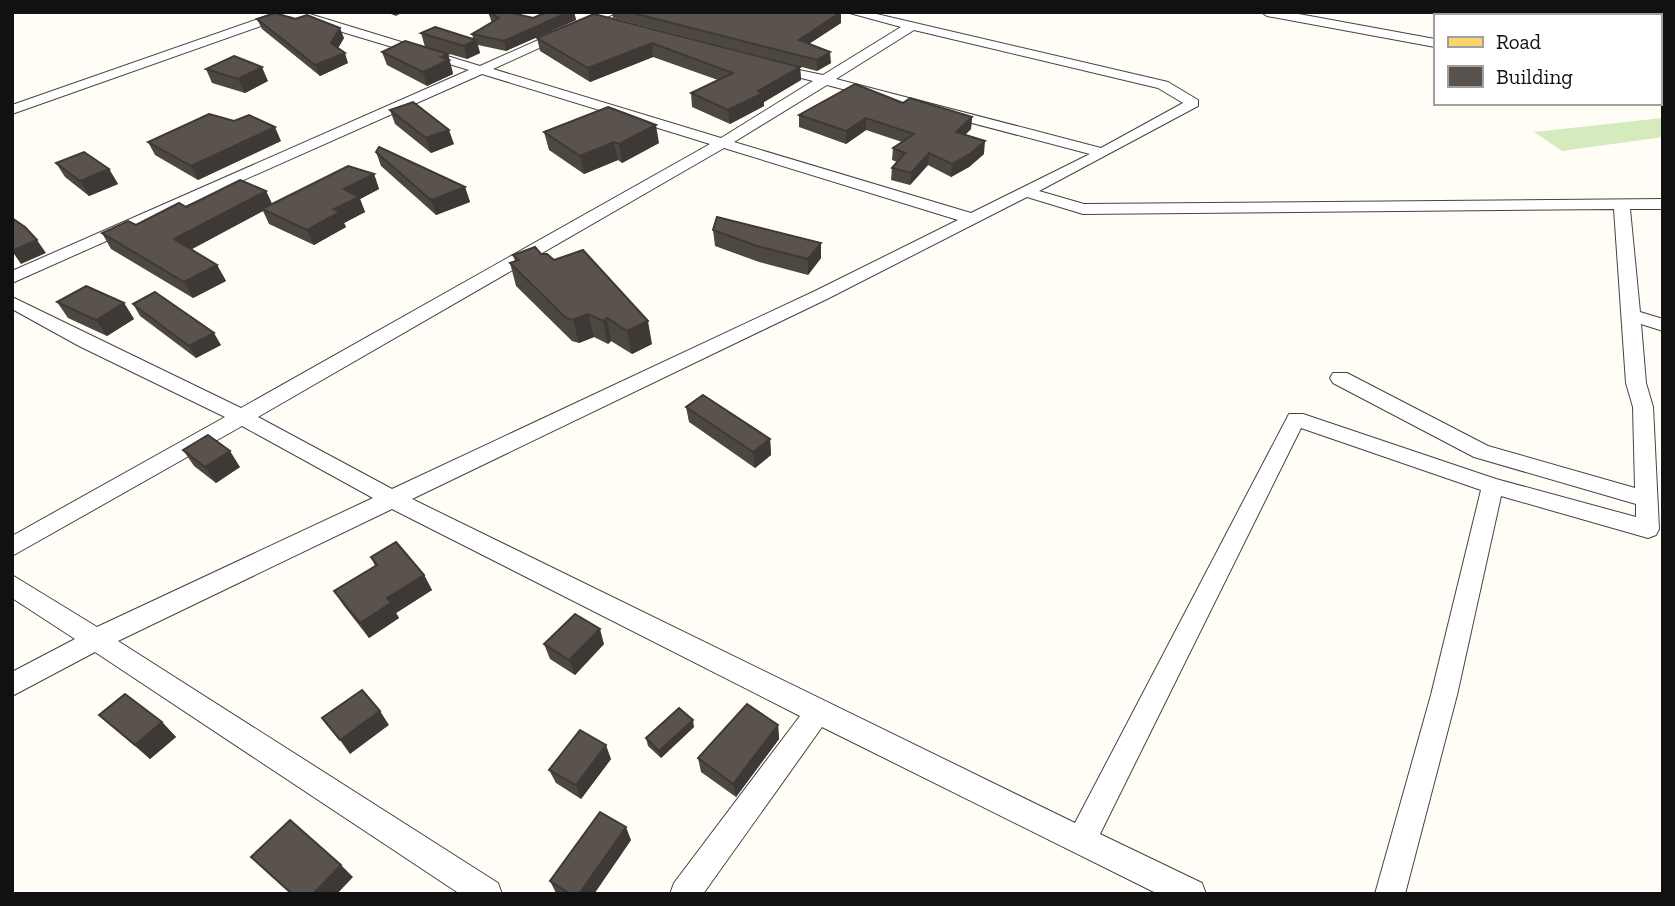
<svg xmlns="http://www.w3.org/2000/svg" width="1675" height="906" font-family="'Zilla Slab',serif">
  <rect width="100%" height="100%" fill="#fffdf5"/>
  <polygon fill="#d5ebbd" points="1663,118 1663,137 1562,151 1534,132"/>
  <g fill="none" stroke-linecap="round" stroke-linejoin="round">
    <defs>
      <g id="minor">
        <path d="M278,12H303L480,66L601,12H618L493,69L721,138L813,81L770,70V64L823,75L901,27L846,12H868L1168,82L1198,100V106L1039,191L1084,204L1663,199V209H1630L1640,312L1663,319V331L1641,324L1646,383L1653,407L1659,529L1656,535L1648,538L1501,496L1457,695L1405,894H1375L1431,695L1481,490L1301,428L1100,834L1202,883L1206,894H1158L822,727L703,894H670L674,883L800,716L392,509L118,641L498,883L502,894H460L95,652L12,696V672L75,639L12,598V575L97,627L373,498L242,426L12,556V536L225,417L79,346L12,309V297L241,408L710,144L482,74L12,283V271L469,70L289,16L12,114V105ZM914,30L1158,88L1183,103L1101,148L836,79ZM827,85L1090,154L971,213L734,142ZM724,148L958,220L815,291L392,489L258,417ZM1027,197L1083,214L1614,209L1626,383L1633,407L1635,488L1488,446L1347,373H1333L1330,378L1333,383L1474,457L1636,504V517L1496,479L1303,414H1289L1075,823L412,499L827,299Z"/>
        <polygon points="1261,12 1288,12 1435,39 1435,47 1267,16"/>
      </g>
      <g id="primary">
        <polygon points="1485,12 1507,12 1510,16 1488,16"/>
        <polygon points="1659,88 1663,89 1663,104 1659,103"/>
      </g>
    </defs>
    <use href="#minor" stroke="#444" stroke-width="2"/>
    <use href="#primary" stroke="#222" stroke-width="2"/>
    <use href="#minor" fill="#fff" fill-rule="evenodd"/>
    <use href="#primary" fill="#f9d66b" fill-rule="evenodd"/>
  </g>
  <g fill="#4d4742">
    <polygon points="386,12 403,12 396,16"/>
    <polygon points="488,12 533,18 547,12 574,12 576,20 506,51 478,45 480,53 467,59 425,47 421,33 473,38 472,34 492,23"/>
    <polygon points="612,12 841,12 841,23 809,44 831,63 817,71 613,18"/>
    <polygon points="594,14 800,67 801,80 764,102 764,106 730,124 692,107 691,93 718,80 653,57 590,82 540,51 537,38"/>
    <polygon points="257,19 344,38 338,48 348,63 320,76 262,29"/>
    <polygon points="382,52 448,54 453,74 427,86 387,65"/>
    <polygon points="206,69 268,81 245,93 212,83"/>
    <polygon points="903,103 972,117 971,129 965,135 984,154 969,167 951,177 928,165 910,185 891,180 892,168 897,162 892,160 893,148 902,142 866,130 846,144 799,127 799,115"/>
    <polygon points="390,110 454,144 431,153 395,124"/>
    <polygon points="544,132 659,143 622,163 618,160 584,174 549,150"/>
    <polygon points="281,141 198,180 155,155 148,142"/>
    <polygon points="376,152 465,187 470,202 436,215 381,166"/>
    <polygon points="56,163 109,169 118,184 89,196 65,177"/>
    <polygon points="374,174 379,189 360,199 365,212 344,223 346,227 314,245 269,224 263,211 191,249 217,265 226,281 193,298 111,249 102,233 136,225 186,207 266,191 272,204"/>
    <polygon points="713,230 821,243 821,258 808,275 759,262 715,246"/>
    <polygon points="541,254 652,344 632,354 611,341 608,344 594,337 579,343 572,341 516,286 510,263 515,261 513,255"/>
    <polygon points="57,302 124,303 134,319 107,336 68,318"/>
    <polygon points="133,304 221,345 196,358 140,316"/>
    <polygon points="686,407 770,439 771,455 755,468 689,422"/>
    <polygon points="183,450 240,467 216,483 194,466"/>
    <polygon points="371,557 424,575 432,590 396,613 399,618 369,638 344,606 334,591 375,566"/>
    <polygon points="544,644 604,644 575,675 550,659"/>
    <polygon points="99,715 162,722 176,737 150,759"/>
    <polygon points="778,725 779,739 736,797 701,772 698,758"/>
    <polygon points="694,727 661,758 648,746 646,738"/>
    <polygon points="611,759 581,799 556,783 549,770"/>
    <polygon points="631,840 594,894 556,893 550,881"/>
  </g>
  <g fill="#3f3936">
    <polygon points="569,12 574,12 576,20 506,51 504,41"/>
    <polygon points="841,12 841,23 799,50 799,40"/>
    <polygon points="340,28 344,38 335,53 331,43"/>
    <polygon points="476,40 480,53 467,59 464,46"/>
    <polygon points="652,43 653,57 590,82 588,68"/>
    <polygon points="830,52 831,63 817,71 817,60"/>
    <polygon points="345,53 348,63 320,76 315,65"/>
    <polygon points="448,54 453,74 427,86 423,72 441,57"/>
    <polygon points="262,67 268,81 245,93 238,79"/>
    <polygon points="800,67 801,80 764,102 764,106 730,124 728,110"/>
    <polygon points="972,117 971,129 955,144 956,132"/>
    <polygon points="866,118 866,130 846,144 846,131"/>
    <polygon points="656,125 659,143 622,163 619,144"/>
    <polygon points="275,127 281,141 198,180 191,166"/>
    <polygon points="449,130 454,144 431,153 426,138"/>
    <polygon points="985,141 984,154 969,167 951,177 952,164"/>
    <polygon points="614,142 618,160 584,174 580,156"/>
    <polygon points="929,153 928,165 910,185 911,173"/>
    <polygon points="109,169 118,184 89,196 80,181"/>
    <polygon points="374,174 379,189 360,199 365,212 344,223 346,227 314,245 307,230 334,209 344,189"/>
    <polygon points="465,187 470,202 436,215 431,200"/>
    <polygon points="266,191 273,206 262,209 263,211 183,254 174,239"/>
    <polygon points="37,240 46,253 21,264 12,251"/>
    <polygon points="821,243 821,258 808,275 808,259"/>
    <polygon points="217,265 226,281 193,298 184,282"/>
    <polygon points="124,303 134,319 107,336 96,320"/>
    <polygon points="588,314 594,337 579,343 573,320"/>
    <polygon points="607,318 611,341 608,344 603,321"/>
    <polygon points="648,321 652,344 632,354 627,331"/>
    <polygon points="214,333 221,345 196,358 189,346"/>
    <polygon points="770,439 771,455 755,468 753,452"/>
    <polygon points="230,451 240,467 216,483 205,467"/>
    <polygon points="424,575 432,590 396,613 399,618 369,638 360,623 387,598"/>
    <polygon points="600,629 604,644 575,675 569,660"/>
    <polygon points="380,711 389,725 350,754 340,740"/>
    <polygon points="693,720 694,727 661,758 659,751"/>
    <polygon points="162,722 176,737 150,759 135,745"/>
    <polygon points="778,725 779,739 736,797 733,784"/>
    <polygon points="606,745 611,759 581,799 576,785"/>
    <polygon points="626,827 631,840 594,894 579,894"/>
    <polygon points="341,865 353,877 337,894 313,894"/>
  </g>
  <g fill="#5a524d" stroke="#3f3936" stroke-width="2">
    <polygon points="489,12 508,12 533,18 547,12 569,12 504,41 472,34 499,18"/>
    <polygon points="629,12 841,12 799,40 830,52 817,60"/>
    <polygon points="275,13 295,19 307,15 340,28 331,43 345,53 315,65 257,19"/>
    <polygon points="594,14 800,67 758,91 763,93 728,110 691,93 733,73 652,43 588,68 537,38"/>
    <polygon points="435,27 476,40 464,46 421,33"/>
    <polygon points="405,41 448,54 441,57 449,60 423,72 382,52"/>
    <polygon points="234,56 262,67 238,79 206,69"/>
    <polygon points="855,84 903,103 910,98 972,117 956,132 985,141 970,154 952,164 929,153 911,173 892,168 905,153 893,148 914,134 866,118 846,131 799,115"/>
    <polygon points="413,102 449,130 426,138 390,110"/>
    <polygon points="608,107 656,125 619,144 614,142 580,156 544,132"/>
    <polygon points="209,114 234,121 249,115 275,127 191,166 148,142"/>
    <polygon points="379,147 465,187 431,200 376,152"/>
    <polygon points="84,152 109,169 80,181 56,163"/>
    <polygon points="348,166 374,174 344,189 359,197 334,209 340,212 307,230 262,209"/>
    <polygon points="240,180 266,191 174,239 217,265 184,282 102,233 128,221 136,225 179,203 186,207"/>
    <polygon points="717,217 821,243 808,259 757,246 713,230"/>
    <polygon points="12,218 25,227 37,240 12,251"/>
    <polygon points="535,247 541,254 547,254 554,260 583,250 648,321 627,331 607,318 603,321 588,314 573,320 566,318 510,263 519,260 513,255"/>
    <polygon points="86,286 124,303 96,320 57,302"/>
    <polygon points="155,292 214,333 189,346 133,304"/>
    <polygon points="703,395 770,439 753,452 686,407"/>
    <polygon points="208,435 230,451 205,467 183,450"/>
    <polygon points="396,542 424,575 387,598 391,603 360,623 334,591 377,565 371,557"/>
    <polygon points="575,614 600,629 569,660 544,644"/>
    <polygon points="362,690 380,711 340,740 322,718"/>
    <polygon points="125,694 162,722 135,745 99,715"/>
    <polygon points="747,704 778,725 733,784 698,758"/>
    <polygon points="679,708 693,720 659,751 646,738"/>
    <polygon points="580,730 606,745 576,785 549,770"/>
    <polygon points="600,812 626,827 579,894 570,894 550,881"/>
    <polygon points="290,820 341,865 313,894 292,894 251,857"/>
  </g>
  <rect width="1675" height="906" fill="none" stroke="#111111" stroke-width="28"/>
  <rect x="1434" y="14" width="228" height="91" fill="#ffffff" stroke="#a0a0a0" stroke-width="2"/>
  <rect x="1448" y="37" width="35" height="10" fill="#f9d66b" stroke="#a0a0a0" stroke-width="2"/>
  <text x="1496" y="49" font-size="21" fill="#111111">Road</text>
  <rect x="1448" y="66" width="35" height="21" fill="#5a524d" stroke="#a0a0a0" stroke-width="2"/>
  <text x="1496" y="84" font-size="21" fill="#111111">Building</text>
</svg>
